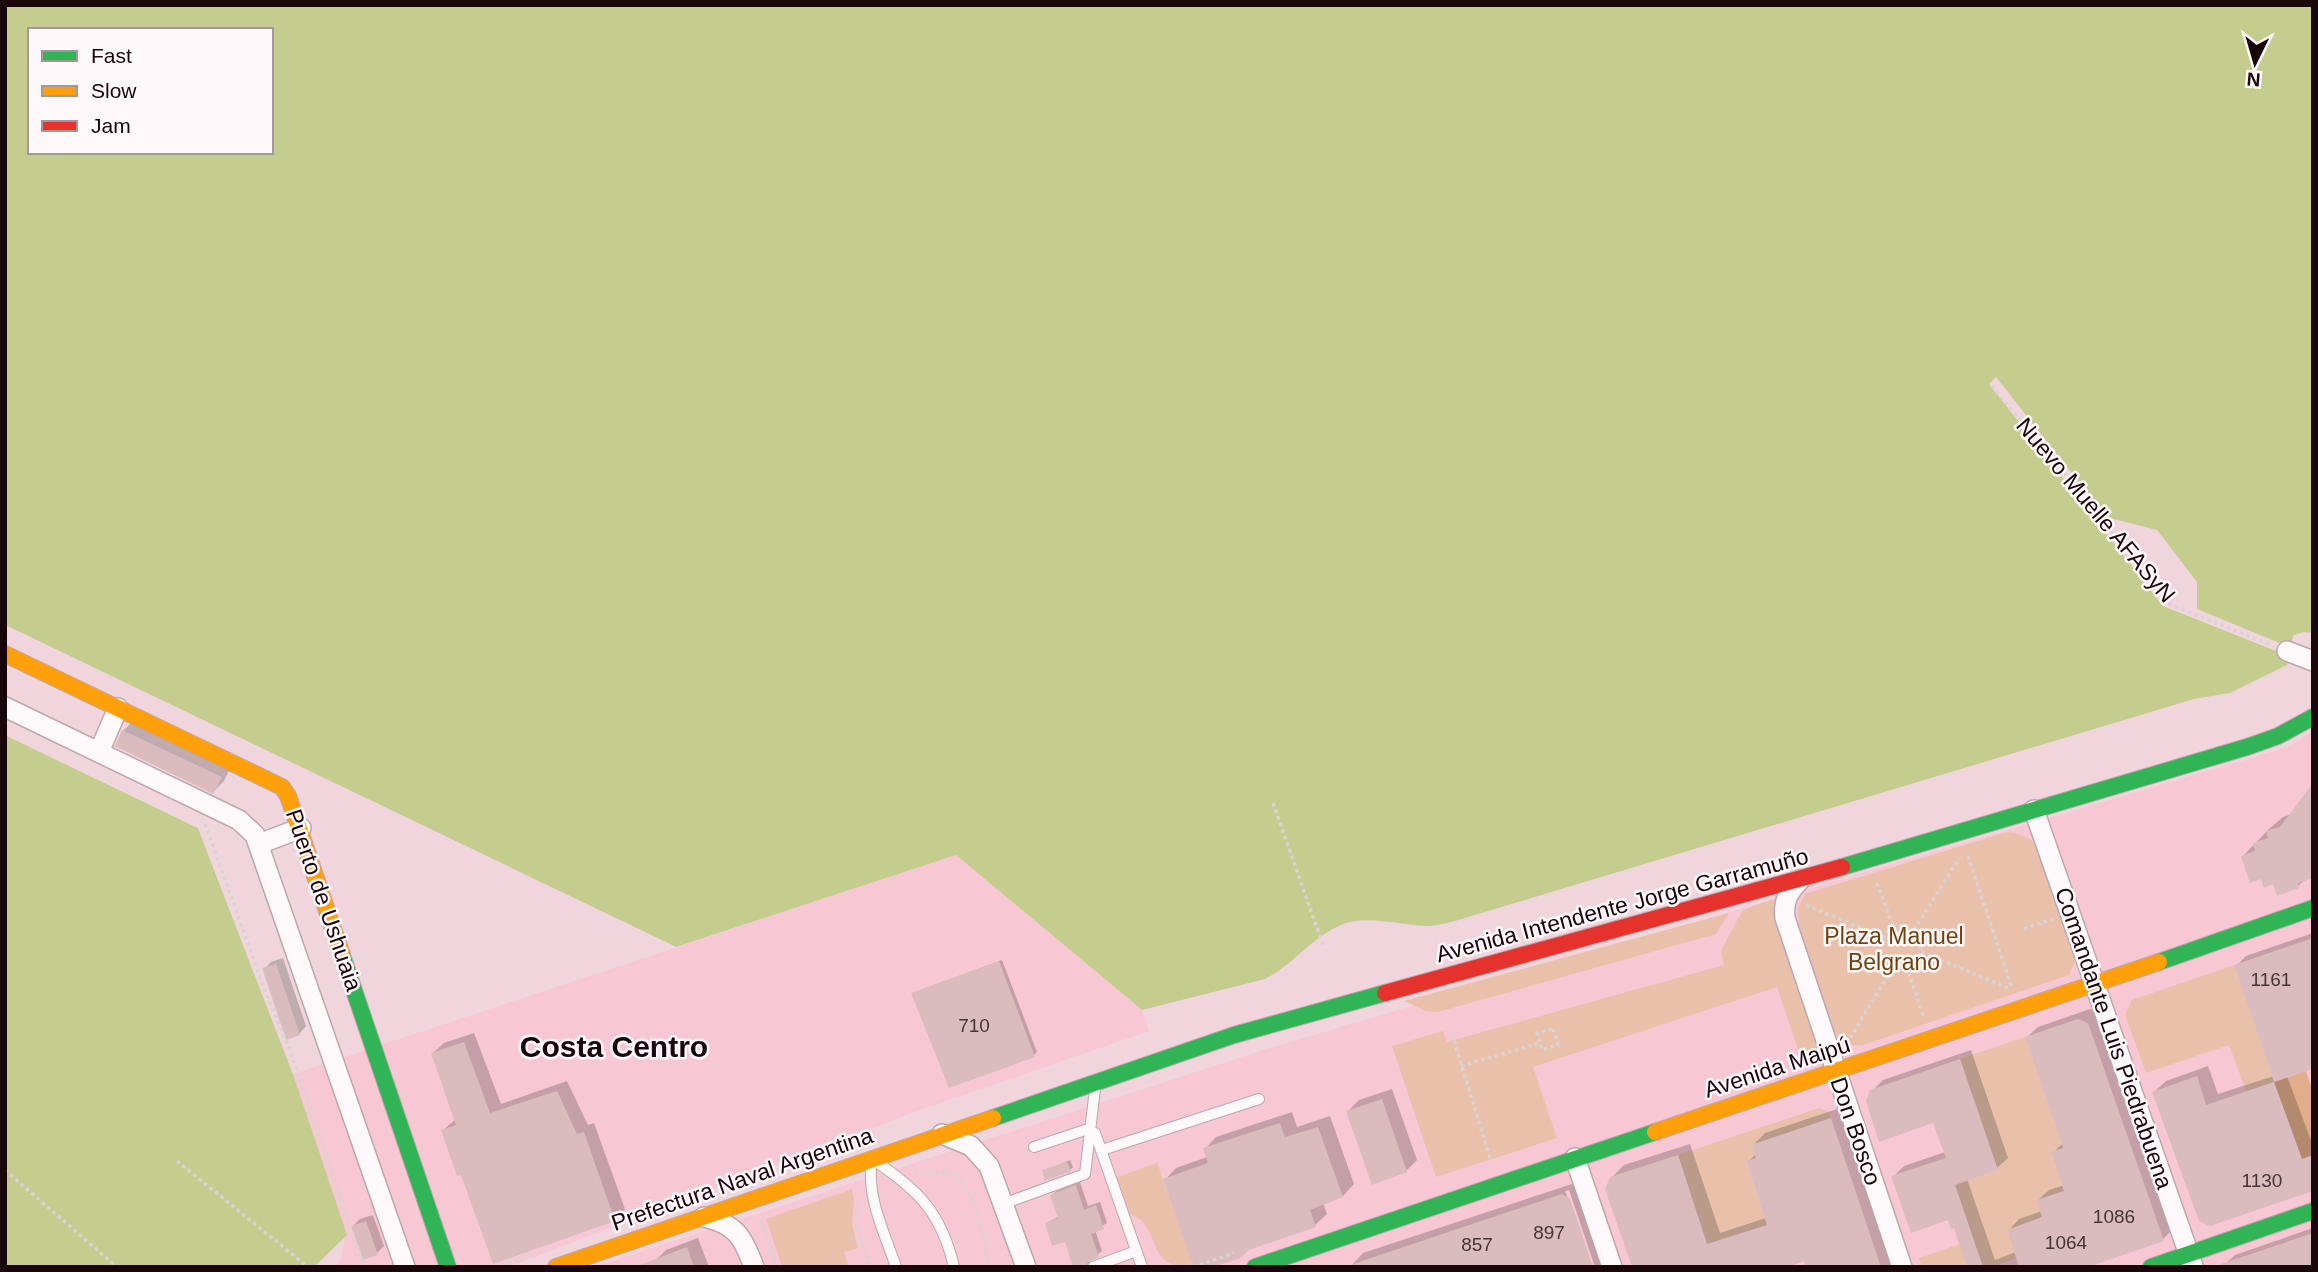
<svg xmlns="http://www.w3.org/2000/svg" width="2318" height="1272" font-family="Helvetica,sans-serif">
  <rect width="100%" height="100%" fill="#f0d6dc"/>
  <g fill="#f7c7d3">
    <polygon points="2313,732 2313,1267 593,1267 1273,1047 2289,747"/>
    <polygon points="956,855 1142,1010 1149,1031 920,1110 508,1267 333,1267 340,1261 346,1235 293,1074"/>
  </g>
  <g fill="#e9c1ab">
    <path d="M2007,832L2015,833L2030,839L2040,853L2073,954L2075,961L2069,975L1863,1045C1849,1047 1840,1042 1833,1029L1799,925L1798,908L1805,894Z"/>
    <polygon points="1780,897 1820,1052 1801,1058 1777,987 1533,1067 1557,1138 1436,1177 1392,1046 1443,1031 1447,1042 1724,965 1721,951 1741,913 1745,909"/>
    <polygon points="1729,913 1716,934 1438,1012 1426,1011 1404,1001"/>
    <polygon points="2234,965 2274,1082 2246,1091 2229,1045 2146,1073 2125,1015 2132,1000"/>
    <polygon points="2025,1037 2063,1148 2051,1153 2064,1191 2037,1200 2042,1217 2007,1230 2016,1258 1992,1267 1983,1267 1955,1185 1998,1170 1960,1059"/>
    <polygon points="1819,1108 1829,1112 1831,1118 1751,1145 1756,1158 1746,1162 1769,1231 1748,1231 1707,1244 1678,1155"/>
    <path d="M1157,1163L1193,1265C1143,1272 1164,1225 1130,1214L1117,1177Z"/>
    <polygon points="852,1189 854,1199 852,1224 858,1248 844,1252 849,1267 782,1267 766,1219"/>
    <polygon points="1960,1244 1967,1267 1922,1267 1919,1258"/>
  </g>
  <polygon fill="#e1ad8b" points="2306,1071 2313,1092 2313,1155 2302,1159 2274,1082"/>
  <g fill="#c5cd8e" fill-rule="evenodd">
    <path d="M5,5H2313V633L2304,632L2294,635L2285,656L2288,662L2287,665L2230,693L2194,699L1455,921C1446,923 1437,926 1428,926C1400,926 1368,914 1341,925C1312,937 1293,965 1265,979L1142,1010L956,855L676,947L5,625ZM30,30H271V152H30Z"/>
    <polygon points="5,735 198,828 293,1074 347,1235 314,1267 5,1267"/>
  </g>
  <g fill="#f0d6dc">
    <polygon points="1996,377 2106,517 2157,530 2197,582 2197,609 2289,647 2286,655 2163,606 1989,384"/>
    <polygon points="5,625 676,947 671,949 5,629"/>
    <polygon points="5,732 200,826 296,1073 293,1074 198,828 5,735"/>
  </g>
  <g fill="#0003">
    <polygon points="134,720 231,766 224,781 213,792 123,731"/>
    <polygon points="2292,814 2306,879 2298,886 2274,882 2262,877 2243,856 2269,829 2283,817"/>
    <polygon points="2313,933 2313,1067 2287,1076 2313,1146 2313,1189 2154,1092 2166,1081 2208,1066 2218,1094 2274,1076 2236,966 2246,956"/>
    <polygon points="283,958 306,1026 300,1033 287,1038 264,969 271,962"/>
    <polygon points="1002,960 1037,1052 1034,1055 913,993"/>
    <polygon points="2090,1009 2098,1012 2174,1228 2163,1239 2083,1267 1969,1267 1955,1225 1949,1218 1893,1177 1904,1166 1945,1152 1934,1121 1872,1091 1883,1080 1971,1050 2008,1158 1997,1168 1967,1179 1995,1260 2016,1252 2009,1230 2019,1219 2042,1211 2038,1200 2049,1190 2064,1185 2053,1153 2063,1143 2027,1037 2038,1027"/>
    <polygon points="474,1033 501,1104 567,1081 588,1125 594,1123 625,1209 614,1219 462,1172 443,1130 456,1119 433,1053 444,1043"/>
    <polygon points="1392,1089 1417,1160 1406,1171 1348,1111 1359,1100"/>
    <polygon points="1843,1107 1897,1267 1807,1267 1805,1259 1633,1267 1611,1178 1624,1165 1690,1144 1720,1233 1766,1218 1748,1162 1756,1154 1753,1145 1765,1133"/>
    <polygon points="1292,1112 1297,1127 1330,1116 1354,1184 1343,1196 1323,1203 1327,1214 1315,1225 1165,1180 1176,1168 1207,1157 1205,1149 1216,1137"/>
    <polygon points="1070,1160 1073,1167 1070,1170 1044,1171"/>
    <polygon points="1080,1182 1088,1206 1100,1202 1107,1223 1095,1230 1102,1251 1089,1261 1093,1267 1075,1267 1066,1240 1046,1223 1060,1216 1052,1195 1057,1191"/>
    <polygon points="1575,1183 1610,1267 1595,1267 1569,1190 1565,1191 1592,1267 1350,1267 1363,1253"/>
    <polygon points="373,1215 384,1246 377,1253 353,1226 360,1219"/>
    <polygon points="2313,1228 2313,1267 2225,1264 2235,1255"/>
    <polygon points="698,1238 709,1267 657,1267 655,1261 666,1250"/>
  </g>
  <g fill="#dabcbe">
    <polygon points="122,730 222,777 213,794 115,746"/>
    <polygon points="2313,783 2313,878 2298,883 2299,888 2277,896 2273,884 2264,888 2261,879 2250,883 2241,856 2255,851 2253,843 2268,838 2266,831 2280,827"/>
    <polygon points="2313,938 2313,1069 2274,1082 2234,965"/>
    <polygon points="999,961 1035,1057 949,1088 911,993"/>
    <polygon points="276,964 300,1035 286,1040 262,968"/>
    <polygon points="2078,1019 2088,1023 2164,1241 2088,1267 2019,1267 2007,1230 2042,1217 2036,1200 2064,1191 2051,1152 2063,1148 2025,1037"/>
    <polygon points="464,1042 490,1113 557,1091 577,1134 584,1132 615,1221 493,1264 461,1175 457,1176 441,1130 456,1125 431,1053"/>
    <polygon points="1960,1059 1998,1170 1955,1185 1983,1267 1967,1267 1954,1228 1951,1229 1948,1220 1911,1233 1891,1176 1946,1158 1933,1123 1879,1142 1866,1101 1870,1090"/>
    <polygon points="2197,1076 2206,1105 2274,1082 2302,1159 2313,1155 2313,1191 2210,1226 2199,1221 2152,1092"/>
    <polygon points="1382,1099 1407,1172 1372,1185 1346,1111"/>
    <polygon points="1831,1118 1881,1267 1806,1267 1804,1261 1788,1267 1632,1267 1605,1189 1610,1177 1678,1155 1707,1244 1767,1225 1746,1161 1756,1158 1751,1145"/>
    <polygon points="1280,1123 1285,1137 1318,1127 1343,1197 1310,1210 1316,1227 1249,1250 1240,1258 1214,1267 1193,1267 1163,1179 1208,1163 1203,1148"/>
    <polygon points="1067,1162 1071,1171 1045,1181 1042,1170"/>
    <polygon points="1076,1185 1084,1210 1096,1205 1104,1229 1091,1234 1099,1257 1088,1262 1086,1267 1073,1267 1065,1242 1052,1246 1045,1223 1058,1218 1050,1195"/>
    <polygon points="1562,1194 1570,1199 1593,1267 1354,1267 1353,1264"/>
    <polygon points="366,1221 378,1255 363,1260 351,1226"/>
    <polygon points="2313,1233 2313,1267 2222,1267 2221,1264"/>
    <polygon points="687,1247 694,1267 640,1267 640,1265"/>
  </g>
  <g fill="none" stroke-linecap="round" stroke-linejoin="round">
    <defs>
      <g id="lane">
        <polyline points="1034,1147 1085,1130 1095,1133 1142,1267"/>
        <polyline points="1102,1150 1259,1099"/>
        <polyline points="1003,1204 1085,1174 1095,1089"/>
        <path d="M896,1267C884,1231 866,1197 872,1159C917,1189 941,1211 954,1267"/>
        <polyline points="1093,1267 1136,1251"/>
      </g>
      <g id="street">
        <polyline points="2287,651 2313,661"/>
        <polyline points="5,707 239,820 255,835 405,1267"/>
        <polyline points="99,752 118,708"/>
        <polyline points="2034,810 2193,1266"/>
        <polyline points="259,844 301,828"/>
        <path d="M1800,880C1788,892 1783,902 1785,918L1902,1267"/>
        <polyline points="942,1134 971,1146 989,1166 1026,1267"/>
        <polyline points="1575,1158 1612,1267"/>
        <path d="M704,1217C736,1224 743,1237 754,1267"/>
      </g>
      <g id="fast">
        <polyline points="1842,867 2247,747 2278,736 2313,717"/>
        <polyline points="342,955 448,1267"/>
        <polyline points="2159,962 2313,908"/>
        <polyline points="993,1118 1234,1035 1385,993"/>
        <polyline points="1255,1267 1655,1132"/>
        <polyline points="2151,1267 2313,1211"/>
      </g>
      <g id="slow">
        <polyline points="5,654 282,787 288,796 342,955"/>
        <polyline points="1655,1132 2159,962"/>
        <polyline points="556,1267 993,1118"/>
      </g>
      <polyline id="jam" points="1385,993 1842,867"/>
    </defs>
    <use href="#lane" stroke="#bda7ad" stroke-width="12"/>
    <use href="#street" stroke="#bda7ad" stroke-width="22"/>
    <use href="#fast" stroke="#bda7ad" stroke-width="18"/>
    <use href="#slow" stroke="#bda7ad" stroke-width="18"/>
    <use href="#jam" stroke="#bda7ad" stroke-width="18"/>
    <g stroke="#dad3d4" stroke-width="3.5" stroke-dasharray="3.5 3.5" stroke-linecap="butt">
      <polyline points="1992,386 2171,605 2269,644"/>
      <polyline points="1273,803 1323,945"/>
      <polyline points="205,824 264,988 291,1053 364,1267"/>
      <polyline points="1968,856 2012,988"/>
      <polyline points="1877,883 1893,927"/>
      <polyline points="1806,905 1883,937"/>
      <circle cx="1901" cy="946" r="20"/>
      <polyline points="2024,929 2053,919"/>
      <polyline points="1914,930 1959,858"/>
      <polyline points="1921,952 2008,988"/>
      <polyline points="1906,966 1924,1017"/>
      <polygon points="1553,1029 1558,1045 1542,1050 1537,1033"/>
      <polyline points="1452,1034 1491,1161"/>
      <polyline points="1850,1038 1894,965"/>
      <polyline points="1461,1066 1540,1043"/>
      <polyline points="177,1161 308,1267"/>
      <polyline points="5,1170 117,1267"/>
      <path d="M914,1171C927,1175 941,1170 953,1174C972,1182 989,1248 987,1267"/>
      <polyline points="858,1201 855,1222 870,1267"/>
      <polyline points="761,1222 776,1267"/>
      <polyline points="353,1267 363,1263"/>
      <polyline points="495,1267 535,1253"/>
      <polyline points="1193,1267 1234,1253"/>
    </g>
    <use href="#lane" stroke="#fdf9fa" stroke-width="10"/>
    <use href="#street" stroke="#fdf9fa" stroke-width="19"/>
    <use href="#fast" stroke="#30b455" stroke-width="16"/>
    <use href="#slow" stroke="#ff9f0a" stroke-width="16"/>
    <use href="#jam" stroke="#e5322d" stroke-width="16"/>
  </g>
  <g text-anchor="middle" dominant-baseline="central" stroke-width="5" stroke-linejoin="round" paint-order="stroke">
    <g font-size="19" fill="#483438">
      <text x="2271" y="979">1161</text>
      <text x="974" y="1025">710</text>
      <text x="2262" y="1180">1130</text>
      <text x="2114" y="1216">1086</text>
      <text x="1549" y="1232">897</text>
      <text x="2066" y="1242">1064</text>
      <text x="1477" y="1244">857</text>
    </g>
    <g font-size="23" fill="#18060b" stroke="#fff8fa">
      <text transform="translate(2096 510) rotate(50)">Nuevo Muelle AFASyN</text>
      <text transform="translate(324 900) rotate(71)">Puerto de Ushuaia</text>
      <text transform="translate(1622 905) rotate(-15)">Avenida Intendente Jorge Garramuño</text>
      <text transform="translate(2114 1038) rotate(71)">Comandante Luis Piedrabuena</text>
      <text transform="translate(1777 1067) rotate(-18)">Avenida Maipú</text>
      <text transform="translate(1856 1131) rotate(71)">Don Bosco</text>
      <text transform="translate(742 1179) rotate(-19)">Prefectura Naval Argentina</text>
    </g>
    <g font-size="23" fill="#72410e" stroke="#fff8fa">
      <text x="1894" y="936">Plaza Manuel<tspan x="1894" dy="26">Belgrano</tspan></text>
    </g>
    <g font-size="30" font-weight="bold" fill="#18060b" stroke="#fff8fa">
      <text x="614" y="1046">Costa Centro</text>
    </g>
  </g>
  <rect width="2318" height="1272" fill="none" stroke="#18060b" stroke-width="14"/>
  <rect x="28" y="28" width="245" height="126" fill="#fff8fa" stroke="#a3979a" stroke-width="2"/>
  <rect x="42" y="51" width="35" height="10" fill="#30b455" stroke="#a3979a" stroke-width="2"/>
  <text x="91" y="63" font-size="21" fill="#18060b">Fast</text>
  <rect x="42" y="86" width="35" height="10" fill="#ff9f0a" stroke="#a3979a" stroke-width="2"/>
  <text x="91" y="98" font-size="21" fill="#18060b">Slow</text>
  <rect x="42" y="121" width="35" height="10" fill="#e5322d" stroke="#a3979a" stroke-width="2"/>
  <text x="91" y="133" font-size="21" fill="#18060b">Jam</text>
  <g transform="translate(2255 63) rotate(185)" stroke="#fff8fa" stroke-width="5" paint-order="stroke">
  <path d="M0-5L12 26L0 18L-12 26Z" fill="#18060b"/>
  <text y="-10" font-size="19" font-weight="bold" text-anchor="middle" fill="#18060b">N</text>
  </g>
</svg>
